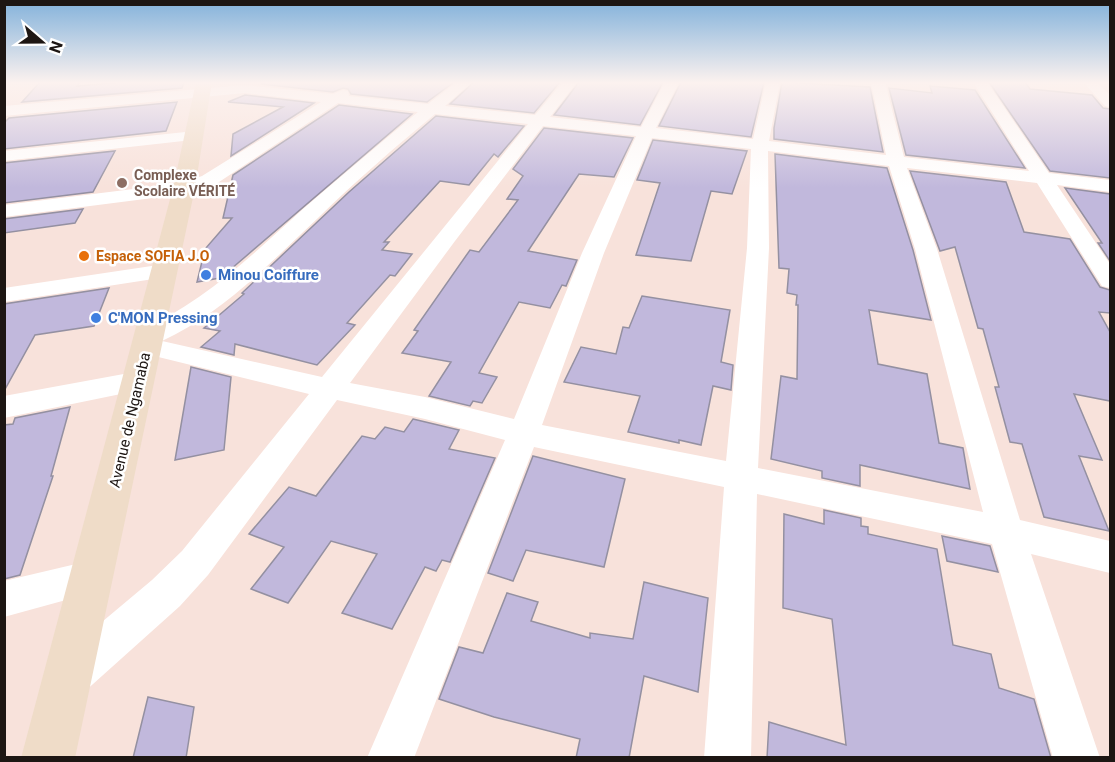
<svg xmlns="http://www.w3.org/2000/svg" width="1115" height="762" font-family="Roboto,sans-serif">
  <rect width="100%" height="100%" fill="#f8e2db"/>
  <g fill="#c1b8dc" stroke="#9490a1" stroke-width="1.5">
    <polygon points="40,82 80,82 77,86 123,82 184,82 182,88 22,102"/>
    <polygon points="266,82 454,82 427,102 351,94 348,89 343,88 333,92 261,84"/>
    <polygon points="474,82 560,82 534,113 450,104"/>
    <polygon points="579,82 663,82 640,125 554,115"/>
    <polygon points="681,82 764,82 751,137 659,126"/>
    <polygon points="782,82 870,87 883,152 774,139 774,128"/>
    <polygon points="989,82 1025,82 1030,89 1092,95 1103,108 1110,109 1110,178 1050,171"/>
    <polygon points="930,86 975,90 1025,168 906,155 889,88 932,93"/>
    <polygon points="245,95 314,103 231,156 233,134 283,107 228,102"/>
    <polygon points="177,102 166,131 4,149 4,123 9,118"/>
    <polygon points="339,105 412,114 224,275 220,278 197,282 205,249 232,218 223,218 233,175"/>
    <polygon points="436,116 524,126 498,157 494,154 469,185 440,181 384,242 389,242 382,250 412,254 395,276 390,275 347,323 355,325 317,365 235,344 234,355 201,347 220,331 204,328 244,294 242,293 349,192"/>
    <polygon points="544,128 633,138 614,177 579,174 528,251 577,260 566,286 562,285 550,308 519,302 479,373 497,377 482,403 473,401 470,406 429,396 451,362 402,353 418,331 414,330 470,250 479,252 518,200 507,199 523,176 513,169"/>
    <polygon points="653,140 747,151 732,194 711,191 691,261 636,255 660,183 637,180"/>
    <polygon points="115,151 93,192 4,203 4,163"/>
    <polygon points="775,154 887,168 913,250 931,320 869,310 878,364 927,374 939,443 963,448 970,489 860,465 860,486 822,478 822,471 771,459 781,376 797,379 798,305 796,305 797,295 787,293 789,269 779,268"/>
    <polygon points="910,171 1006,182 1024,232 1070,239 1100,287 1110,290 1110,313 1099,312 1110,332 1110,401 1074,394 1102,460 1079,456 1109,531 1044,517 1022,444 1010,442 995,387 999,387 983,329 978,328 955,247 940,251"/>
    <polygon points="1065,188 1110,194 1110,261 1098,243 1102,243"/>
    <polygon points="83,209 75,223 4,233 4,219"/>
    <polygon points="109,288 94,326 35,335 4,391 4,304"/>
    <polygon points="642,296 730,310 721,362 733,365 731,390 713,386 701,445 679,440 679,443 628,432 640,396 564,382 581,347 616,354 623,327 629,328"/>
    <polygon points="191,367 231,377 224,450 175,460"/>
    <polygon points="70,407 51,476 53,476 20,575 4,579 4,425 13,424 15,418"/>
    <polygon points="413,419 459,430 449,449 495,458 450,562 442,560 436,571 425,567 392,629 342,613 377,554 331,541 288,603 251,589 284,547 249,534 289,487 316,496 362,436 375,439 385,427 404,432"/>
    <polygon points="533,456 625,479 604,567 526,550 513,581 488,573"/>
    <polygon points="824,510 861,518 861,526 868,527 868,534 937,549 953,645 991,654 999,688 1034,699 1051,758 767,758 769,722 846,745 832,619 783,608 784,514 824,524"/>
    <polygon points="942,536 990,546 998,572 947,561"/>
    <polygon points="644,582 708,598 698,692 644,676 629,758 576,758 580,739 494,717 439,699 459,647 483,653 507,593 538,602 531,621 590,638 590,633 633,639"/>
    <polygon points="148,697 194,707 186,758 133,758"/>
  </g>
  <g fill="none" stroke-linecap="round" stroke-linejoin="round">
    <g fill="#fff" fill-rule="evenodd">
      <path d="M457,82H472L445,106L535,115L563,82H577L550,117L641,127L665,82H679L656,128L753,139L766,82H780L769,141L886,155L871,82H885L904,157L1029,171L973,82H987L1049,173L1110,180V192L1057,185L1110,264V288L1102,286L1037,183L907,168L937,249L1020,520L1110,541V573L1031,554L1100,758H1053L992,544L757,494L751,758H704L724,487L534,447L414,758H367L505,440L425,419L337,400L208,575L180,606L83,693L68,700L53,693L46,678L53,663L152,580L182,551L309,394L138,352L134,346L137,341L135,337L139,331C203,303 251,256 303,209C341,176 379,144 418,112L338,103L216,184L184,194L4,217V205L182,183L202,176L321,102L245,93L4,116V106L245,85L333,94L343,90L348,91L349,96L428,104ZM435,114L528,124L322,377L162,341C224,312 270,263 319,217C356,181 395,147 435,114ZM543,126L636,136L582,253L514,419L425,397L350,383L455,241ZM652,138L751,149L747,248L726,461L542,425L604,253ZM768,151L889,166L915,249L983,512L758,468L769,248Z"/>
      <polygon points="1083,82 1097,82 1110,95 1110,107 1105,106"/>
      <polygon points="195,131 203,136 201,139 4,161 4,151"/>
      <polygon points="165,264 173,266 177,271 173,276 4,302 4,288"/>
      <polygon points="140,371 150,374 154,381 150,388 4,418 4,396"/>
      <polygon points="93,560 106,565 112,577 106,589 4,617 4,581"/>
    </g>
    <polygon fill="#efdcc8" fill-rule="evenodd" points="196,82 212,82 195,188 75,758 21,758 173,188"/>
  </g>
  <linearGradient id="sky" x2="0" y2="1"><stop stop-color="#83b2db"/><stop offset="0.44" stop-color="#fcf2ef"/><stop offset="1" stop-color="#fcf2ef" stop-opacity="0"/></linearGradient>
  <rect width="1115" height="188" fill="url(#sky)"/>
  <circle fill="#8d6e63" stroke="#fff" stroke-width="2" cx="122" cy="183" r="6"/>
  <circle fill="#e8710a" stroke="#fff" stroke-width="2" cx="84" cy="256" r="6"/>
  <g fill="#3f7fe0" stroke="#fff" stroke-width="2">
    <circle cx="206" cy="275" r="6"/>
    <circle cx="96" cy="318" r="6"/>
  </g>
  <g text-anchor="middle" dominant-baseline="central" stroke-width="5" stroke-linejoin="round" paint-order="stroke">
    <g font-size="14" font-weight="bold" fill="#785e54" stroke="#fff" text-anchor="start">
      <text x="134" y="175">Complexe<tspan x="134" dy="16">Scolaire VÉRITÉ</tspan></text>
    </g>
    <g font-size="14" font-weight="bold" fill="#c56008" stroke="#fff" text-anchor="start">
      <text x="96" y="256">Espace SOFIA J.O</text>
    </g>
    <g font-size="15" font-weight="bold" fill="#366cbe" stroke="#fff" text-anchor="start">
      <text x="218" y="275">Minou Coiffure</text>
      <text x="108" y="318">C'MON Pressing</text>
    </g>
    <g font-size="15" fill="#1d1613" stroke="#fff">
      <text transform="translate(130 420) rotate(-77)">Avenue de Ngamaba</text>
    </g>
  </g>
  <rect width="1115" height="762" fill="none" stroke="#1d1613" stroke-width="12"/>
  <g transform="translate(42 42) rotate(110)" stroke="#ffffff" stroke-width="4.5" paint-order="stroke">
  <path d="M0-4.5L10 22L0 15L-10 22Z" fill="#1d1613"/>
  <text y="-9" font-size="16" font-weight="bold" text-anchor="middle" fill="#1d1613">N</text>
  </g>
</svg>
